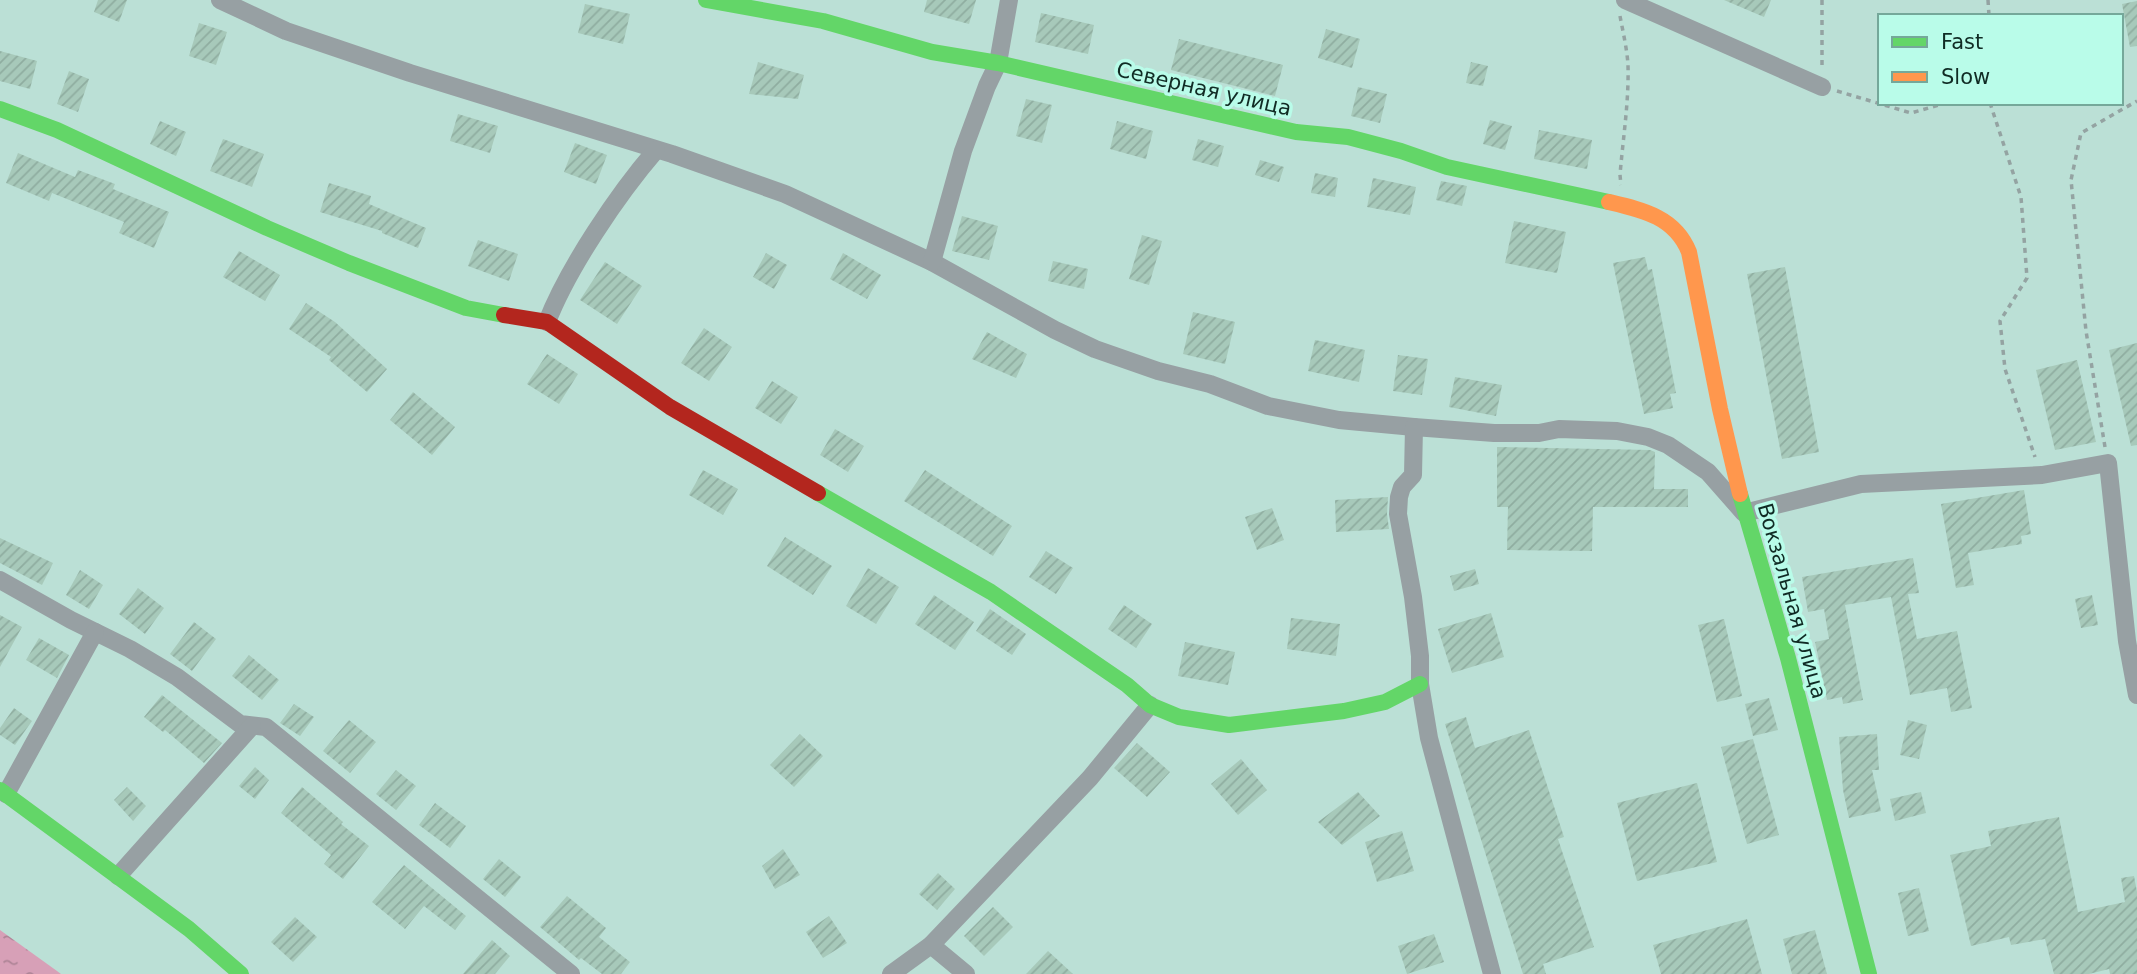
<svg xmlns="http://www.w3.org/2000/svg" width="2137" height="974" font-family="'DejaVu Sans',sans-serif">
  <defs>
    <pattern id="water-ripples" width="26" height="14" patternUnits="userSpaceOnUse" patternTransform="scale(1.75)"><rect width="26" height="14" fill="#d7a0b7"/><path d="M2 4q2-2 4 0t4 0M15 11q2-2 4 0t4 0" fill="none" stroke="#ad8395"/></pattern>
    <pattern id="building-hatch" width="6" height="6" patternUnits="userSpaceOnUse" patternTransform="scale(1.75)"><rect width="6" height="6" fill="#a7c9ba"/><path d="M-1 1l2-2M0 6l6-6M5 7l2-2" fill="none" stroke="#8fada0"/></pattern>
  </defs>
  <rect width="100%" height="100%" fill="#bbe0d6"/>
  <polygon fill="url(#water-ripples)" points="0,930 57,971 61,974 0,974"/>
  <g fill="url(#building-hatch)">
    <polygon points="98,0 127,0 119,22 94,12"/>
    <polygon points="927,0 976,0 969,24 924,12"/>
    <polygon points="1724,0 1771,0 1764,17"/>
    <polygon points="2137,1 2137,46 2130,47 2122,4"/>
    <polygon points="585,4 630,14 623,44 578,33"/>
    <polygon points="1041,13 1094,25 1088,54 1035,42"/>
    <polygon points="199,23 227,32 216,65 189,56"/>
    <polygon points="1326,29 1360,39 1352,68 1318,58"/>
    <polygon points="1179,39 1283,65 1275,96 1171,70"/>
    <polygon points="0,51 37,61 30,89 0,81"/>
    <polygon points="758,62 804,75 798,99 749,94"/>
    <polygon points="1471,62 1488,66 1483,86 1466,83"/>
    <polygon points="69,71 89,79 78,112 57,104"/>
    <polygon points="1358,87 1387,94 1380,123 1351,116"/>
    <polygon points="1026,99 1052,105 1042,143 1016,136"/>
    <polygon points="458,114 498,126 490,153 450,141"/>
    <polygon points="1490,120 1512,126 1505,150 1483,144"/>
    <polygon points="160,121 186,132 176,156 150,144"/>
    <polygon points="1117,121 1153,131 1146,159 1110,149"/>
    <polygon points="1539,130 1592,140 1587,169 1534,159"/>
    <polygon points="223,139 264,154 252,187 210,171"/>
    <polygon points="1198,139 1224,146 1218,167 1192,160"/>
    <polygon points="575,143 607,155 596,184 564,172"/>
    <polygon points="18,153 75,177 78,170 115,184 113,189 169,212 154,248 119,233 124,222 52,193 49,201 6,183"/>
    <polygon points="1260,160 1284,167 1279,182 1255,175"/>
    <polygon points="1315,173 1338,178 1335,197 1311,193"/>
    <polygon points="1373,178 1416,187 1410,215 1367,207"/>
    <polygon points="1441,181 1467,186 1462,206 1436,200"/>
    <polygon points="329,183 371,196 369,204 426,228 418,248 382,233 382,231 320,212"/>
    <polygon points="962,216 998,226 989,260 952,251"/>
    <polygon points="1514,221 1566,232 1557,273 1505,263"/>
    <polygon points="1142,235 1162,241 1149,285 1129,279"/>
    <polygon points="478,240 518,254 509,281 468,266"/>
    <polygon points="239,251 280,275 265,301 223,277"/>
    <polygon points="766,253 787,265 774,289 753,277"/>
    <polygon points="843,253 881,275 867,299 830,279"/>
    <polygon points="1645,257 1648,270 1652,269 1676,393 1670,394 1673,408 1644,414 1613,263"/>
    <polygon points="1053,261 1088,269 1084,289 1048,281"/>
    <polygon points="605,262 642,286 617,324 580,300"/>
    <polygon points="1785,267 1819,452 1782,459 1747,274"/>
    <polygon points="306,303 335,322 387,369 367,392 329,360 331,357 289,329"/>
    <polygon points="1193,312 1235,322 1225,364 1183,354"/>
    <polygon points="704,328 732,347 709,381 681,363"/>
    <polygon points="987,332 1027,354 1016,378 972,359"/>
    <polygon points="1315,340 1365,350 1359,382 1308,371"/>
    <polygon points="2137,343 2137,445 2131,446 2109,350"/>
    <polygon points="547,354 578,374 559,404 527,384"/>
    <polygon points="1398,355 1428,359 1422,395 1393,391"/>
    <polygon points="2077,360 2096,442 2055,450 2036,370"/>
    <polygon points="1455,377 1502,385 1496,416 1449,407"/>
    <polygon points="772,381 798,397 781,424 755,408"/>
    <polygon points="413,392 455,427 432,455 390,420"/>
    <polygon points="835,429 864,446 848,472 820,455"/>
    <polygon points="1497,447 1650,450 1655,452 1654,489 1688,489 1688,507 1593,507 1592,551 1507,550 1508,507 1497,507"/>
    <polygon points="703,470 738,489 723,515 689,495"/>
    <polygon points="925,470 1012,526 993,556 904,501"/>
    <polygon points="2024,490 2031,534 2021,536 2022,544 1968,553 1974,585 1956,588 1941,504"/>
    <polygon points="1388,497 1387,514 1389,529 1336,532 1335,500"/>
    <polygon points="1272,508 1284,540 1257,550 1245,517"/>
    <polygon points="785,537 832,566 813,595 767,566"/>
    <polygon points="0,538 53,563 42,585 0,563"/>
    <polygon points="1046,551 1073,568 1056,594 1029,577"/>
    <polygon points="1913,558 1919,593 1908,594 1917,639 1957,631 1972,708 1951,712 1947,688 1910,695 1891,597 1845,605 1863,700 1843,704 1842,697 1827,700 1815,642 1829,639 1824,609 1808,612 1802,577"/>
    <polygon points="868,568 899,587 876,624 846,606"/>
    <polygon points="1475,569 1479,584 1454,591 1450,576"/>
    <polygon points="80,570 103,585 89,609 66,595"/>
    <polygon points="138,588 164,608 145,634 119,614"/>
    <polygon points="934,595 974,622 955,650 915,624"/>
    <polygon points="2092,595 2098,625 2081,628 2075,599"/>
    <polygon points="1124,605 1152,624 1136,648 1108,629"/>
    <polygon points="990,609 1026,634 1012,655 976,631"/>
    <polygon points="1491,613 1504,657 1452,673 1438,629"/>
    <polygon points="0,615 22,627 0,667"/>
    <polygon points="1291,618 1340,624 1336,656 1287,649"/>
    <polygon points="1724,619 1742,696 1717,702 1698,625"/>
    <polygon points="194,622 216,639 192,671 170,654"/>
    <polygon points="39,638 69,655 57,678 26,660"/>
    <polygon points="1185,642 1235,652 1228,685 1178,676"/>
    <polygon points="249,655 279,680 262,700 232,676"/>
    <polygon points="162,695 222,743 204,763 165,730 163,732 144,717"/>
    <polygon points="1769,698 1778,730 1753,736 1745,704"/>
    <polygon points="294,704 314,717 300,736 280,723"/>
    <polygon points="14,708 32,721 15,745 0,735 0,728"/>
    <polygon points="1466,717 1475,748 1529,730 1564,837 1558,839 1594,947 1543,964 1546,974 1523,974 1445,724"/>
    <polygon points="349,720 376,742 350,773 323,751"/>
    <polygon points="1908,720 1927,725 1919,759 1900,755"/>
    <polygon points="800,734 823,756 794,787 770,765"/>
    <polygon points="1877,734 1879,770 1872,770 1881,811 1849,818 1843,790 1839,737"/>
    <polygon points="1753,739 1779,835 1747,844 1721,747"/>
    <polygon points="1137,743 1170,772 1147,797 1114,768"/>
    <polygon points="1241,759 1267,790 1238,815 1211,784"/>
    <polygon points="255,767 269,780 255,799 239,786"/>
    <polygon points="396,770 416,786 396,810 376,794"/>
    <polygon points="1697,783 1717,862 1637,881 1617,803"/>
    <polygon points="127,787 146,806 133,821 114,800"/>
    <polygon points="302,787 343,822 341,824 369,846 343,879 324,864 331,855 281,813"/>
    <polygon points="1358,792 1380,816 1342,845 1318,822"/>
    <polygon points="1921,792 1926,813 1895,821 1890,799"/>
    <polygon points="435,803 466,826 450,848 419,825"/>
    <polygon points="2059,817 2078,912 2125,902 2121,878 2134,876 2137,892 2137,974 2110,974 2109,969 2089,974 2054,974 2045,939 2011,945 2009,937 1971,946 1950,855 1991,846 1988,831"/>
    <polygon points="1402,831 1414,871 1377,882 1365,842"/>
    <polygon points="783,849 800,875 775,889 762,866"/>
    <polygon points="499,859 521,877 505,897 483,879"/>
    <polygon points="404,865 466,916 455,930 424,906 405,929 372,902"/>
    <polygon points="938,873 955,889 937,910 919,894"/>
    <polygon points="1919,888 1929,931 1908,936 1898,893"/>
    <polygon points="567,896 606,928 599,937 630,962 621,974 602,974 581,958 579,960 540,927"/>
    <polygon points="993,907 1013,927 984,956 964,936"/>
    <polygon points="829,916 847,943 823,958 806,932"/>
    <polygon points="295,917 317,937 293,962 271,942"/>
    <polygon points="1747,919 1762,974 1661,974 1653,945"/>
    <polygon points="1815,930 1827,974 1792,974 1783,939"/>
    <polygon points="1434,934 1444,962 1407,974 1398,946"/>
    <polygon points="492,940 510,956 495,974 463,974"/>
    <polygon points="1048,951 1073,974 1026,974"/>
  </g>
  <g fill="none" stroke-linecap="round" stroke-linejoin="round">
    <g stroke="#94a3a2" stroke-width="3.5" stroke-dasharray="5 5" stroke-linecap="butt">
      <polyline points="1822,0 1822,70"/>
      <polyline points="1988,0 1989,16"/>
      <path d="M1620,16C1623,32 1627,49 1628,65C1629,102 1623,138 1620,175L1621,185"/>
      <polyline points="1837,91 1911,113 1946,103"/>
      <polyline points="1990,103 2021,197 2027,278 2000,321 2005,369 2035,457"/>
      <polyline points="2105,447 2086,331 2071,180 2081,133 2137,101"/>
    </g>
    <g stroke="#97a0a3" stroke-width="18">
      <polyline points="220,0 286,31 410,73 672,154 785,194 932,262 1055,330 1095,349 1158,371 1210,384 1268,406 1339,420 1414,427"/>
      <polyline points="1625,0 1822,87"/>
      <polyline points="932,262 963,151 987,86 998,63 1009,0"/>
      <path d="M547,322C568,268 618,194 656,150"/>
      <polyline points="0,580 71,620 130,649 177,677 240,724 266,727 571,974"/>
      <polyline points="6,794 95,632"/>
      <polyline points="118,876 252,726"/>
      <polyline points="931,945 966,974"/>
      <polyline points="891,974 931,945 1090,778 1150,705"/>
      <polyline points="1492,974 1429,738 1420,684 1420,656 1413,597 1398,514 1399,497 1402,487 1413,475 1414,427 1494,433 1539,433 1559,429 1617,431 1648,437 1668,445 1708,472 1744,513 1861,484 2042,475 2108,463 2127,641 2137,695"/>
    </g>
    <g stroke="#63d668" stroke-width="16">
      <polyline points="706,0 823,21 932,52 998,63 1296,132 1348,137 1401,151 1447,167 1609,202"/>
      <polyline points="0,109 57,130 267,228 349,263 466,308 504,315"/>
      <polyline points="818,493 991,592 1127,685 1150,705 1179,717 1229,725 1344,711 1385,702 1420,684"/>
      <polyline points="1740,494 1788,658 1869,974"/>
      <polyline points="0,790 189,929 241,974"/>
    </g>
    <path stroke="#ff974d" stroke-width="16" d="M1609,202C1643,210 1675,217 1689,252L1720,409L1740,494"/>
    <polyline stroke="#b3261e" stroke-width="16" points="504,315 547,322 670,407 818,493"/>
  </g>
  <g text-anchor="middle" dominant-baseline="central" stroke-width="7" stroke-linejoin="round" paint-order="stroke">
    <g font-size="21" fill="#102b24" stroke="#b9fce9">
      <text transform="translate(1204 89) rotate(13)">Северная улица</text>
      <text transform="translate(1792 601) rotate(74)">Вокзальная улица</text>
    </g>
  </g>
  <rect x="1878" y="14" width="245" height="91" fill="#b9fce9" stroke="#75a89a" stroke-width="2"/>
  <rect x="1892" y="37" width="35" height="10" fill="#63d668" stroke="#75a89a" stroke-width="2"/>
  <text x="1941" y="49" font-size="21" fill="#102b24">Fast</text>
  <rect x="1892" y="72" width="35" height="10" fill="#ff974d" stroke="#75a89a" stroke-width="2"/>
  <text x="1941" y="84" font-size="21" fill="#102b24">Slow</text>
</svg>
